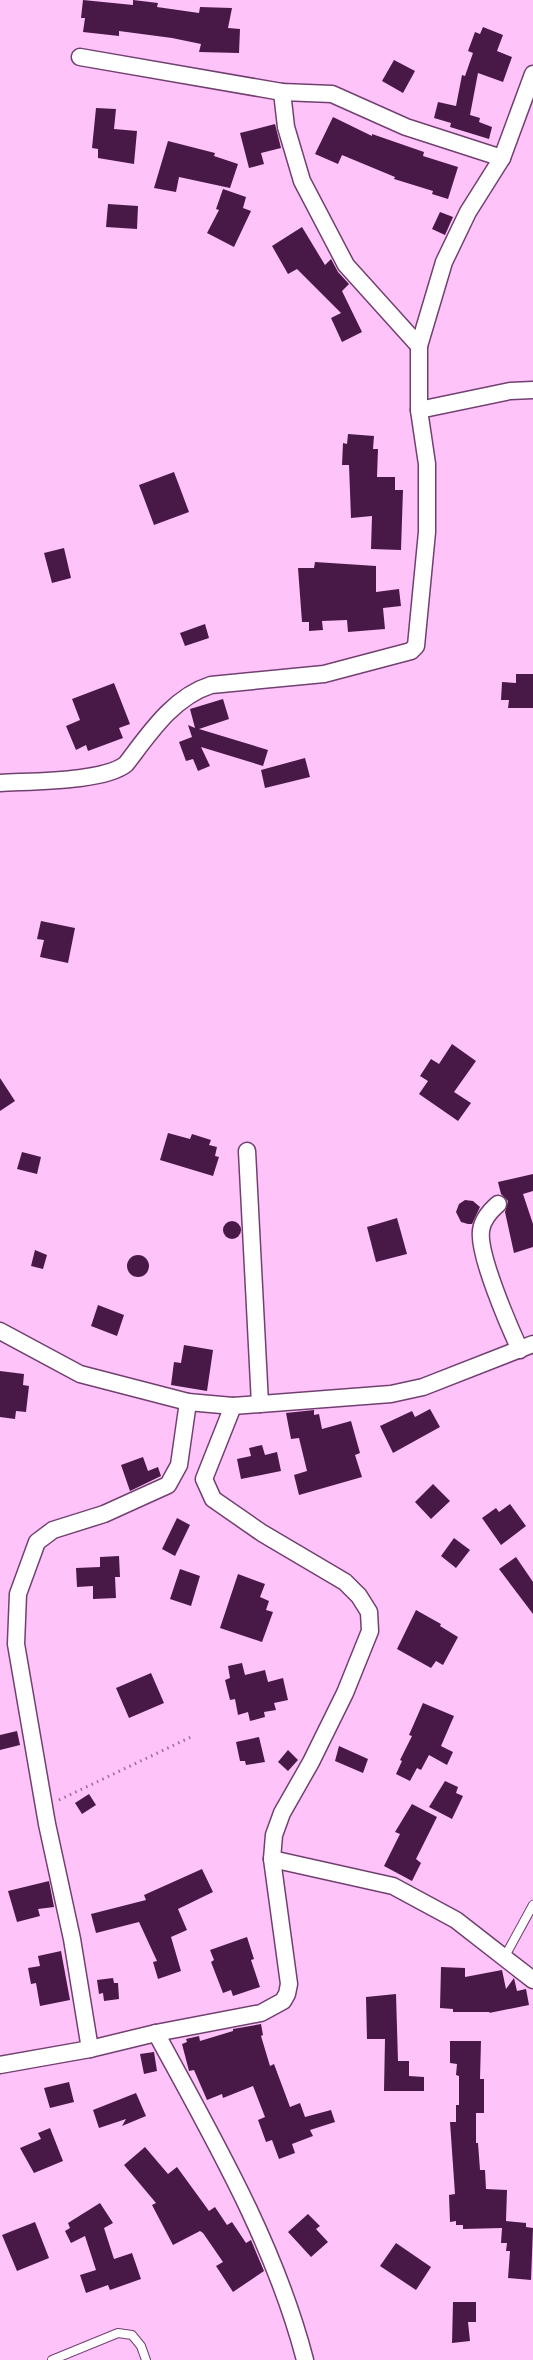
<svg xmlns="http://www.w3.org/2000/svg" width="533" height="2360" font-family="Merriweather,serif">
  <rect width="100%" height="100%" fill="#fec4fa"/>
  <g fill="#481946">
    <polygon points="83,0 133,5 133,0 158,3 157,7 199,13 200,7 232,8 228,28 240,29 239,53 199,52 201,44 172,38 119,31 119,36 83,32 85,18 81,18"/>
    <polygon points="483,27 503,35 497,51 512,57 503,82 478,73 470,115 480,118 479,122 492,127 489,139 450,127 451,123 434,118 438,102 456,106 462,75 465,76 473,53 468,51 475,32 480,34"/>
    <polygon points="394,60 415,71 403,93 382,81"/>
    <polygon points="96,108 116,109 114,129 137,131 134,164 98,158 98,149 92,148"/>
    <polygon points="333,117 372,136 372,134 424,152 423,156 458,167 448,199 432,194 433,191 394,179 395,177 342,155 338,164 315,154"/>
    <polygon points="275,124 281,148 261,153 264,164 249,168 240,133"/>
    <polygon points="168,141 215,153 214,156 238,164 230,188 179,177 176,192 154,188"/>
    <polygon points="223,189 246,197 243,208 251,211 234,247 207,233 219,210 216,209"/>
    <polygon points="108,204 138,206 137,229 106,227"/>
    <polygon points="440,212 453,217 445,235 432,229"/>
    <polygon points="302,227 325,265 331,259 338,272 349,284 342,291 362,332 342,342 331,318 341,313 297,269 288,274 272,246"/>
    <polygon points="348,434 374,436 373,449 378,449 377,477 395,477 395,490 403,490 401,550 371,549 372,516 351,518 349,465 342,465 343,443 347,444"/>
    <polygon points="174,472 189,512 154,525 139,485"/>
    <polygon points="64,548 71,578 52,583 44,553"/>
    <polygon points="315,562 376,566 376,592 399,589 401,606 383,608 385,629 348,632 347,620 322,621 323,630 309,631 309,622 302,622 298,568 314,568"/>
    <polygon points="205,624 209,638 185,646 180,633"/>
    <polygon points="516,674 533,674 533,708 508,708 509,700 501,700 502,682 516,683"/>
    <polygon points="114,683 130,724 119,728 123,738 88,751 86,745 76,750 66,726 80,720 72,699"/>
    <polygon points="223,699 229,719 199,729 268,750 263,766 201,747 210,766 198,771 193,759 186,761 179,742 192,737 188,725 195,728 190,709"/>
    <polygon points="305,758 310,777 265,788 261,770"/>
    <polygon points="41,921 75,928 68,963 40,957 44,940 37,939"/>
    <polygon points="452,1044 476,1061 454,1092 471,1103 458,1121 419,1094 428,1081 420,1076 431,1059 439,1064"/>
    <polygon points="0,1078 15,1101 0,1111"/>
    <polygon points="168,1133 190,1139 192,1134 211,1140 209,1145 217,1147 215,1156 219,1157 213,1176 160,1160"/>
    <polygon points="22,1152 41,1157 37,1174 17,1169"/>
    <polygon points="533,1174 533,1191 523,1194 533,1224 533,1247 514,1253 505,1212 508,1201 501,1194 498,1182"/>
    <polygon points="465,1200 473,1201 480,1207 472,1224 468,1224 461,1222 456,1212 459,1204"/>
    <polygon points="397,1218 407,1254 376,1262 367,1227"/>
    <circle cx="232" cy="1230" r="9"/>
    <polygon points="35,1250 47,1255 43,1269 31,1266"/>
    <circle cx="138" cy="1266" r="11"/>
    <polygon points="98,1305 124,1315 117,1336 91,1326"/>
    <polygon points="184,1345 213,1350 207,1391 171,1385 174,1362 181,1363"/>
    <polygon points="0,1371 24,1374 23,1385 29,1386 26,1412 16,1411 15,1419 0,1417"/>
    <polygon points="430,1409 440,1427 393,1453 380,1426 412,1411 415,1417"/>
    <polygon points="314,1410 314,1415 319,1414 322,1429 351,1421 360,1453 355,1455 362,1477 299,1495 294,1475 307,1471 299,1438 291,1439 286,1413"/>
    <polygon points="262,1445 265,1455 277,1452 281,1471 241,1479 237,1459 251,1456 249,1448"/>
    <polygon points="143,1457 148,1471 158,1467 161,1476 130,1491 121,1465"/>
    <polygon points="433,1484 450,1501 431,1519 415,1502"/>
    <polygon points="510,1504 526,1526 501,1545 482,1518 496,1508 499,1512"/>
    <polygon points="177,1518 190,1525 175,1556 162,1549"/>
    <polygon points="454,1538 470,1550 456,1568 441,1556"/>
    <polygon points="119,1556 120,1577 115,1577 116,1598 93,1599 93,1586 77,1587 76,1568 100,1567 100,1557"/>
    <polygon points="516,1557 533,1582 533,1614 499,1569"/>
    <polygon points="180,1569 200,1576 191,1606 170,1599"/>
    <polygon points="238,1574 265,1584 260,1597 269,1601 266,1610 273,1612 262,1642 220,1628"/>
    <polygon points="416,1610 441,1624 440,1626 458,1637 443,1665 436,1661 431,1668 397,1649"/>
    <polygon points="242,1663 245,1675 265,1670 268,1682 283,1678 288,1700 274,1703 276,1710 264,1712 265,1717 250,1721 248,1712 238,1715 235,1699 230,1700 225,1680 230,1678 228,1666"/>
    <polygon points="151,1673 164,1703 129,1718 116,1688"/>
    <polygon points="423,1703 454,1716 441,1746 453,1752 447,1765 429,1755 421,1770 417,1768 410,1781 396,1774 402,1761 400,1760 412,1736 409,1735"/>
    <polygon points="17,1731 20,1745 0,1750 0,1735"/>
    <polygon points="259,1737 265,1762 246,1765 245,1761 240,1761 236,1742"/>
    <polygon points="339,1746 368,1759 363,1773 335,1761"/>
    <polygon points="288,1750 298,1760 288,1771 278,1762"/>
    <polygon points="445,1781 458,1787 456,1793 463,1796 452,1819 429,1807"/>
    <polygon points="89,1794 96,1805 82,1814 75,1803"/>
    <polygon points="412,1804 437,1817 416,1859 421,1863 412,1881 384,1866 400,1834 395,1832"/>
    <polygon points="202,1869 213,1892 178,1909 187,1930 171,1937 181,1971 158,1979 153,1962 157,1961 139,1922 96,1933 91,1914 146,1900 144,1895"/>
    <polygon points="49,1881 54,1907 38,1909 40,1916 17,1922 8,1891"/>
    <polygon points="247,1937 254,1959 251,1960 260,1987 233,1996 231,1990 223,1993 211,1962 214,1960 210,1950"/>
    <polygon points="61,1951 70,2000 40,2006 36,1983 31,1984 28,1968 40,1966 38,1956"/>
    <polygon points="441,1967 465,1968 465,1977 502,1970 506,1989 514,1978 517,1991 526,1989 529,2005 489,2013 490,2012 453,2012 453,2009 440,2008"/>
    <polygon points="113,1978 114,1983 118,1983 119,1999 104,2001 103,1993 99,1994 97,1980"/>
    <polygon points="396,1994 398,2061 409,2061 409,2076 424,2077 424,2091 384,2091 385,2039 367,2039 366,1997"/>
    <polygon points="261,2024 263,2035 261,2036 270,2066 274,2064 290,2107 300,2103 305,2117 331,2110 335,2122 310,2130 313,2136 292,2144 295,2153 279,2159 272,2140 266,2142 258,2120 265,2117 253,2086 223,2098 222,2094 207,2100 194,2070 189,2071 182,2044 187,2042 186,2039 199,2036 200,2041 233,2031 233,2029"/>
    <polygon points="450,2041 481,2041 480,2079 484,2079 484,2113 476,2113 476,2143 478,2143 480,2170 485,2170 486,2189 507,2190 506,2221 526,2223 526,2227 533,2228 531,2280 508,2278 510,2251 506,2251 507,2243 501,2243 502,2228 463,2229 463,2225 456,2225 456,2221 450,2222 449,2195 455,2194 450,2122 456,2122 456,2105 459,2105 459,2076 456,2075 457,2064 450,2063"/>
    <polygon points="154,2052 157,2071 144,2074 140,2054"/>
    <polygon points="69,2082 74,2102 50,2108 44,2088"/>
    <polygon points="136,2093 146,2116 122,2126 126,2119 99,2128 93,2110"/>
    <polygon points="50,2128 63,2161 34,2173 20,2148 41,2139 38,2133"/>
    <polygon points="145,2147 168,2174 177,2167 209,2211 215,2207 227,2225 232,2222 246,2243 251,2240 264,2271 233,2292 216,2266 223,2262 203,2233 200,2231 173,2245 152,2205 156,2203 124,2165"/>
    <polygon points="100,2203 113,2223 104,2228 114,2259 132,2253 141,2279 110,2290 108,2285 86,2293 80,2275 96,2270 85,2236 71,2243 65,2231 70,2228 68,2223"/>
    <polygon points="308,2214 320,2226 316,2229 328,2242 311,2257 288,2232"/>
    <polygon points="35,2222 49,2258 17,2271 2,2235"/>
    <polygon points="396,2243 431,2267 416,2290 380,2266"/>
    <polygon points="453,2302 476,2302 476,2322 468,2322 470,2341 452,2343"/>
  </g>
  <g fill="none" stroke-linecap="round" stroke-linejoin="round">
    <defs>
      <g id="lane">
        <polyline points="504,1958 533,1905"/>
        <polyline points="52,2360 118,2333 132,2335 141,2346 146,2360"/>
      </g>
      <g id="street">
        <polyline points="80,57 282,92 332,94 406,127 502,158"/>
        <polyline points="282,92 286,127 302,181 346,265 419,346"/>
        <polyline points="419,410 510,391 533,390"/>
        <path d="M0,783C31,781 104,782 126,764C149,734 173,697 211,685L324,674L411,651L416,646L427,532V464L419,410V346L444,262L468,212L502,158L533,74"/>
        <polyline points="247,1151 260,1404"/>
        <path d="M498,1204C490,1211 482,1220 481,1231C478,1255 509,1326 520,1350"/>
        <polyline points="0,1331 80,1374 188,1402 233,1406 391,1394 423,1387 533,1344"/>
        <polyline points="272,1859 393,1886 456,1920 533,1980"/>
        <path d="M156,2033C213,2138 275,2244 305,2360"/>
        <polyline points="90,2049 72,1939 47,1824 16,1644 18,1594 37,1542 53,1530 104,1514 168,1485 179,1465 188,1402"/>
        <polyline points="0,2065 90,2049 156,2033 261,2013 283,2001 287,1994 289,1984 272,1859 274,1835 282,1813 311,1762 345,1693 370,1631 369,1612 359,1596 345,1582 262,1533 213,1499 204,1479 233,1406"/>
      </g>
    </defs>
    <use href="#lane" stroke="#724070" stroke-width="10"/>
    <use href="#street" stroke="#724070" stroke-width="19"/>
    <polyline stroke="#986f95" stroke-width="3" stroke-dasharray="1.5 4.5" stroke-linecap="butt" points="59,1800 193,1736"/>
    <use href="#lane" stroke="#fff" stroke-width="8"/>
    <use href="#street" stroke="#fff" stroke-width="16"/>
  </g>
</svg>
